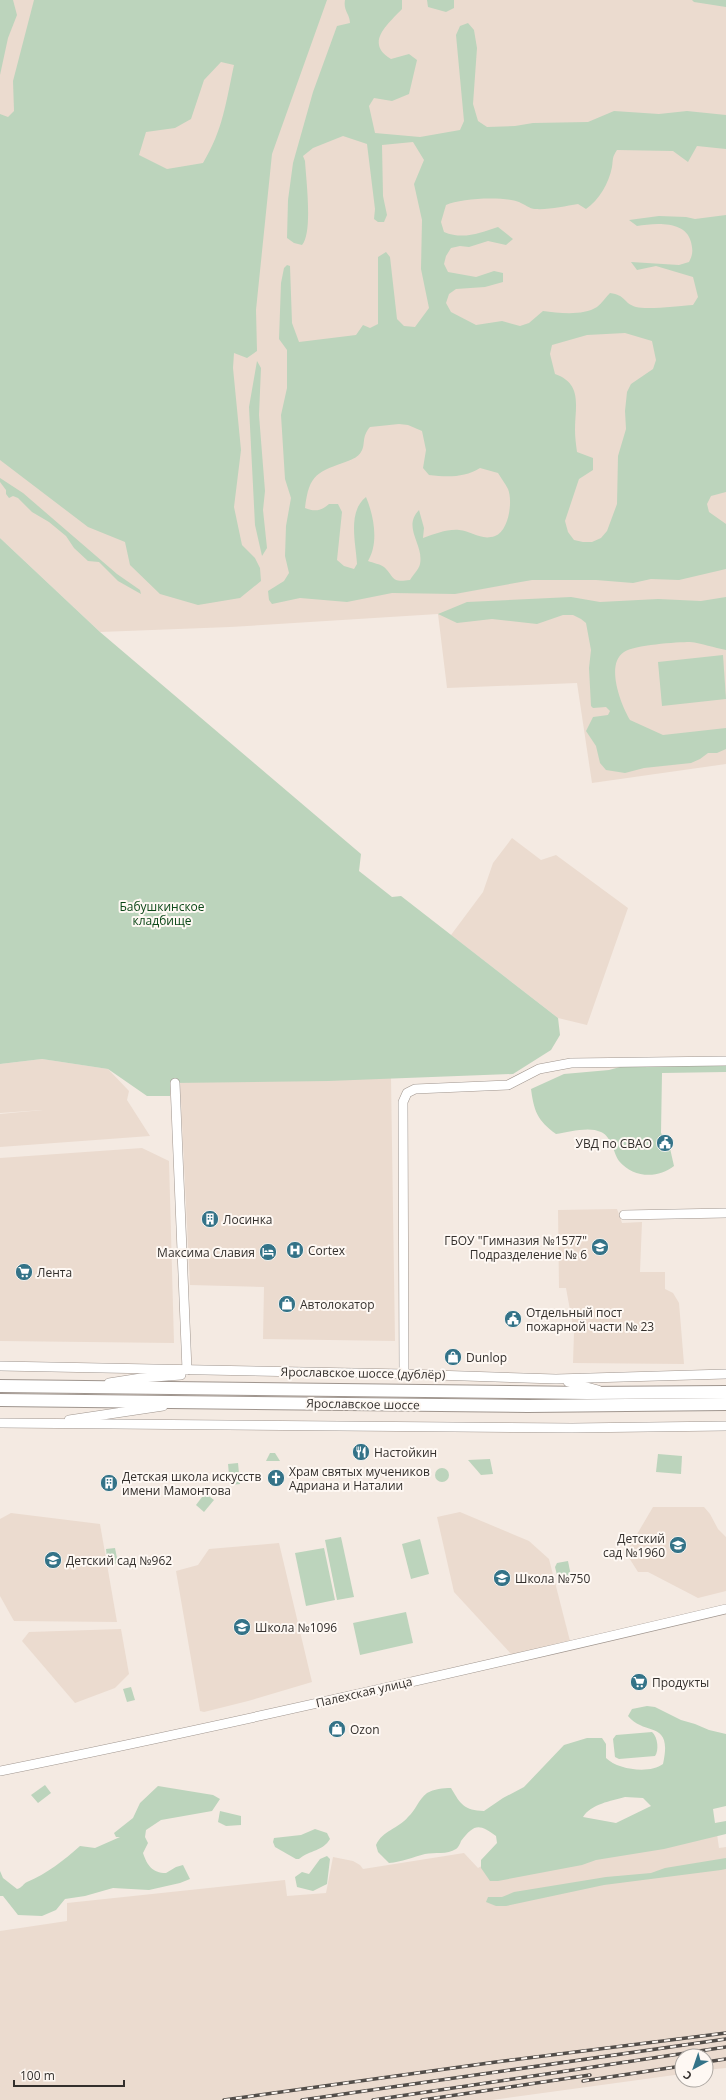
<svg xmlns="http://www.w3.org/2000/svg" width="726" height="2100" font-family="'Open Sans',sans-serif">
  <rect width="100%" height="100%" fill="#f4eae2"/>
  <g fill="#ebdbcf">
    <polygon points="0,0 726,0 726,764 592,783 577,683 447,688 438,614 230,627 100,632 0,538"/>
    <polygon points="512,838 541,860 556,855 628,908 587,1025 558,1018 451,935 483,892 493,863"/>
    <polygon points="42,1059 108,1069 129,1091 127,1100 150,1136 0,1147 0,1114 43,1110 0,1113 0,1064"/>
    <polygon points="391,1078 395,1341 263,1339 264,1287 190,1285 180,1082"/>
    <polygon points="142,1148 169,1161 174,1343 0,1341 0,1158"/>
    <polygon points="617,1209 622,1223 642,1222 640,1272 665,1272 665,1289 673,1293 679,1303 684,1364 573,1363 574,1332 566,1288 559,1288 558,1210"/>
    <polygon points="653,1507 704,1507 710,1514 718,1529 726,1537 726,1591 698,1598 648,1572 638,1572 626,1553"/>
    <polygon points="460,1512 529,1541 549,1559 570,1641 512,1655 454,1592 437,1517"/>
    <polygon points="11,1513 100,1524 117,1622 14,1621 0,1596 0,1519"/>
    <polygon points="279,1543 312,1682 248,1701 204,1712 200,1711 176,1571 198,1565 209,1549"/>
    <polygon points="121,1629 129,1674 115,1688 75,1703 22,1641 29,1632"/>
    <polygon points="717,1834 719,1848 726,1847 726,2068 706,2070 706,2056 682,2056 682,2074 492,2100 0,2100 0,1931 67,1921 67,1903 285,1880 287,1896 326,1893 333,1857 353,1861 360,1865 363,1869 464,1853 478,1868 502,1855"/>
  </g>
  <g fill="#bcd4bc" fill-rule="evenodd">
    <polygon points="0,0 13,0 17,15 8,38 0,75"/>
    <path d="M34,0H327L272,154L256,310L257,351L247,358L234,353L233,368L241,450L234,507L242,545L255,558L260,568L261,581L240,598L198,605L160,594L130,565L125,542L88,527L0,460V114L8,117L14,111L13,81ZM221,62L234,65C226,102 223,130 203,163L167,169L139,155L146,132L175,128L191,119L204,80Z"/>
    <path d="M345,0H402V9C388,24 364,43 391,59L409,54L417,60L409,94L392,101L374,98L369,106L375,133L420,137L460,130L464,121L456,35L460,26L468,23L474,30L477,48L473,104L478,121L487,127L515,126L533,123L588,122L614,111L659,114L687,111L726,115V149L697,146L688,162L673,151L617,150C612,157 613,160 612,167C609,183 599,200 586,209L578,204C565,206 549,210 535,209C530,209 524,204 519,202C503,196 461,198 446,205L441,222L444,232C463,240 480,233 498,227L513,239L506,245L488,241L469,247L460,246L451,248L446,256L444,264L448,272L476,277L494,271L503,273V282L485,287L456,289L449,294L446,303L451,312L476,325L502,321L520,326L529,323L543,311C559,313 583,316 597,307C602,303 606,297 610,293C626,295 623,303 636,307C647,310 680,306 693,305L698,297L693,277L656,266L637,270L631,262L679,265L689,262C693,254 693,251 691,242C686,220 654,223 637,226L629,220L659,216L686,217L695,219L726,215V492L711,496L707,504L709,512L726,524V569L679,580L651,579L633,583L596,580H532L455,594L392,593L347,602L300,598L272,604L269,600L268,591L284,581L289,573L285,556L286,526L291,498L285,479L281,415L287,388V350L279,339L281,283L284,268L287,265L290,266L292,323L299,342L356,335L363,325L370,328L378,324V257L386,252L390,257L397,319L404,326L415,327L429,308L421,269L422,220L414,184L424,160L413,142L382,145L383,196L387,215L384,222H378L374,219L375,209L367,144L343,136L313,148L303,156L305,161C306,179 313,233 302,245L294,243L287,238L288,200L293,163L313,92L337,26L350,23C350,14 343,11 345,0ZM625,333L652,341L656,360L653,369L631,384L627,392L625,411L626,429L618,456L617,504L607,531L601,538L592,542H583L574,540L568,532L565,521L579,479L593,470V458L577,452C576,445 575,437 575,430C575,406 583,384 555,374L550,354L552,345L587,335ZM399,424L408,425L422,431L426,450L423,468L429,475C447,477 464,478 480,468L498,473C501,478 505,483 508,489C513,501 509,531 495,536C481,541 472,531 459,530C447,529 435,534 423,538L424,528L419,510C402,528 424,544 420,564C419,569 413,575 410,580C390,583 395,577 384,567C380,564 373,563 368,561C379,543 374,516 366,497C347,512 356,543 357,564L354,569L344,566L337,560L342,512L338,504H329C321,511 315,512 305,508C309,473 318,472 348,461C353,459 358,457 361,452C366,445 361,437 370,427Z"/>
    <polygon points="427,0 454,0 454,8 446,12 428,7"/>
    <polygon points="692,0 726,0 726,7 694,2"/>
    <polygon points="257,361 261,368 259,415 265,491 263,510 267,548 262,556 255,525 249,407"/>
    <polygon points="0,478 23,493 117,574 140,590 141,594 118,581 99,562 88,561 74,548 66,536 49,522 32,512 18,498 13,496 9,498 6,494 6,490 0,482"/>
    <polygon points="0,538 100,632 361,854 359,871 392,897 401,896 558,1018 560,1035 551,1050 513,1074 328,1081 171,1083 170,1096 147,1096 108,1069 42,1059 0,1064"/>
    <path d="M571,597L600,602L658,599L701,601L726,597V650C714,648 702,643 690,642C677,642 634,645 624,652C605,664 621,705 630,720L663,735L726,728V749L717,753H708L700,759L691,763L644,768L625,773L606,770L600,763L596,746L586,731L593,717L608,715L610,711L606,707L593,708L591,706L589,668L591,650L586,623L581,619L573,615H563L537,624L492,619L457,623L438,614L467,602Z"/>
    <polygon points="723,655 726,699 662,706 658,662"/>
    <path d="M726,1063V1072L662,1073L661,1133L669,1144L674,1166C658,1179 633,1178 619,1161C613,1152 612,1137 601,1132C589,1126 569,1132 556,1134C537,1120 534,1111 531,1089L564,1074L609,1070L631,1064Z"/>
    <polygon points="270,1453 275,1453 280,1461 266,1461"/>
    <polygon points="658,1454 682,1456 681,1474 656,1472"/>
    <polygon points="490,1459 493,1474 481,1475 468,1460"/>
    <polygon points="238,1463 240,1484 230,1485 228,1464"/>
    <circle cx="442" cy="1475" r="7"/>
    <polygon points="205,1493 214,1500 204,1512 196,1505"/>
    <polygon points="341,1537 354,1597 337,1600 325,1540"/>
    <polygon points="420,1539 429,1574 411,1579 402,1544"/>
    <polygon points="115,1548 118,1563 108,1565 106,1549"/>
    <polygon points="324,1548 335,1600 306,1606 295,1553"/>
    <polygon points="568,1561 572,1581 559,1583 555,1567 557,1563"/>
    <polygon points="406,1612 413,1643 360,1655 353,1623"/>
    <polygon points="131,1687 135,1700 127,1702 123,1689"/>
    <path d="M647,1706L655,1707L681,1720L695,1724L709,1730L726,1734V1806L713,1809L715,1823L726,1821V1834L664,1849L596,1860L582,1865L498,1881H490L481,1868V1860L497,1843L496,1836C479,1823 474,1824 461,1841C460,1844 458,1848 456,1849C447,1855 435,1852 425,1854C413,1857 402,1862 389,1863L378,1852L376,1845C383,1830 398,1829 408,1817C416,1810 418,1800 427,1793C434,1789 443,1788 451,1788C461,1805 464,1810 484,1811L503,1798L524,1787L564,1745L587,1738H602L606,1744V1758C618,1770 650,1774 663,1764C673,1719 645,1737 628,1716L632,1709ZM625,1797L643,1798L651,1806L616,1823L583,1817C591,1804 611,1801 625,1797Z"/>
    <path d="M652,1732C658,1737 659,1751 655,1756L619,1759L615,1757L613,1739L616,1735Z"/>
    <polygon points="45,1785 51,1793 38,1803 31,1795"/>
    <path d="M158,1786L213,1795L220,1799L212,1811L161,1820L146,1830L145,1837L148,1843L143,1853C147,1865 152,1873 166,1873L176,1867L183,1865L190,1879L180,1883L149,1890L113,1888L85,1896L65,1899L56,1910L42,1916L18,1915L3,1896H0V1871L3,1878L17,1889C22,1888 23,1884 27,1882C48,1873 63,1861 80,1846L95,1848L120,1837H116L114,1833L133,1818L140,1803Z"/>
    <polygon points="220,1811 241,1816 241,1825 226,1826 218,1822"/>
    <path d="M315,1829L327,1833L330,1839C323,1851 310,1850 299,1859H296L275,1847L273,1842L274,1838L301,1835Z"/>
    <polygon points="327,1856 330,1859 327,1884 313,1891 297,1887 295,1877 302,1872 309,1874 320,1859"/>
    <polygon points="726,1858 726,1869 721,1870 604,1885 506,1906 496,1906 486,1902 488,1897 502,1897 514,1892 606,1877 651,1873 665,1868"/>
  </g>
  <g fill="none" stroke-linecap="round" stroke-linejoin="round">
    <defs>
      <g id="minor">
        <polyline points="175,1083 187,1370"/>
        <polyline points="624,1215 726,1213"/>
        <polyline points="0,1366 404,1374 556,1379 726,1374"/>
        <polyline points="404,1374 403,1102 407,1093 415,1089 508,1085 539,1069 571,1063 726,1061"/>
        <polyline points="568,1382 598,1390"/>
        <polyline points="109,1383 141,1378 181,1375"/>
        <polyline points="69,1420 163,1406"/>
        <polyline points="0,1423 572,1428 726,1426"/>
        <path d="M0,1771C243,1722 485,1666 726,1609"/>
      </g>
      <g id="major">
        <polyline points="0,1386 587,1393 726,1392"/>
        <polyline points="0,1400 528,1406 726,1404"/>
      </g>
    </defs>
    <use href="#minor" stroke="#9f958e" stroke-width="10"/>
    <use href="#major" stroke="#9f958e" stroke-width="14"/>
    <use href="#minor" stroke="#fff" stroke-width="9"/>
    <use href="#major" stroke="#fff" stroke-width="12"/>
    <defs>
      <g id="rail">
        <polyline points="706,2062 726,2059"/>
        <polyline points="583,2081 682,2066"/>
        <polyline points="224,2100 496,2062 726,2033"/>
        <polyline points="302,2100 726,2039"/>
        <polyline points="373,2100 726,2047"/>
        <polyline points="422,2100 590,2075"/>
      </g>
    </defs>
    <use href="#rail" stroke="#524d49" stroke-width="3.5"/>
    <use href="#rail" stroke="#fef8f3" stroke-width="2" stroke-dasharray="6" stroke-linecap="butt"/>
  </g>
  <defs>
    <symbol id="civic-disc" viewBox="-11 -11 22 22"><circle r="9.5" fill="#347388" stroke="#fef8f3"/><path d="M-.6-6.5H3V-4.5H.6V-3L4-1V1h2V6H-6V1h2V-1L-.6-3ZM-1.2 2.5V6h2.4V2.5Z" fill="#fff"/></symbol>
    <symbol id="building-disc" viewBox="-11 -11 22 22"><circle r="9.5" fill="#347388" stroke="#fef8f3"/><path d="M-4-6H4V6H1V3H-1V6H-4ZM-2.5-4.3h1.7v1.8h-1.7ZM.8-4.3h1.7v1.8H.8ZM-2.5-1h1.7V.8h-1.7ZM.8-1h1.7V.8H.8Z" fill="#fff"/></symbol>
    <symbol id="school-disc" viewBox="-11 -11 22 22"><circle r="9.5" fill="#347388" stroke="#fef8f3"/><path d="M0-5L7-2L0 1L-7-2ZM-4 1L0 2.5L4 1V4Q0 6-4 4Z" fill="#fff"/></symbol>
    <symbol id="hospital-disc" viewBox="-11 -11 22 22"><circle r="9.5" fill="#347388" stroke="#fef8f3"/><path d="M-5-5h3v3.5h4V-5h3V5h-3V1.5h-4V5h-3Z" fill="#fff"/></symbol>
    <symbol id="hotel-disc" viewBox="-11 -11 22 22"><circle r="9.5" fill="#347388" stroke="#fef8f3"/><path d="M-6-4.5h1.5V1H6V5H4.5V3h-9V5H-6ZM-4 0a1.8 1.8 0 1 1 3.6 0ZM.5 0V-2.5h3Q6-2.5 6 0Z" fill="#fff"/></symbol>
    <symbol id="supermarket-disc" viewBox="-11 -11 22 22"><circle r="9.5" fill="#347388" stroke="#fef8f3"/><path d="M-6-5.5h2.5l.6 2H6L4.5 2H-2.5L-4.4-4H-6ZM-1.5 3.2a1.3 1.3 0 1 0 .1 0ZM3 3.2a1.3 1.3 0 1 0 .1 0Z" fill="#fff"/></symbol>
    <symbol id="shop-disc" viewBox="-11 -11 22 22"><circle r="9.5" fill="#347388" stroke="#fef8f3"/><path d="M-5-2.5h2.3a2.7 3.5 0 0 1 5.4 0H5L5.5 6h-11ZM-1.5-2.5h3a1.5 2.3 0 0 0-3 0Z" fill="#fff"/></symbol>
    <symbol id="restaurant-disc" viewBox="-11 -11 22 22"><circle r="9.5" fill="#347388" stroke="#fef8f3"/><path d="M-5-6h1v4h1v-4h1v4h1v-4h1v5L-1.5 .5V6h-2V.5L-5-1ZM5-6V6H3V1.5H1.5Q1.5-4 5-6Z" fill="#fff"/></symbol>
    <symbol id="church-disc" viewBox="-11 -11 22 22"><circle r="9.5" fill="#347388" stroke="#fef8f3"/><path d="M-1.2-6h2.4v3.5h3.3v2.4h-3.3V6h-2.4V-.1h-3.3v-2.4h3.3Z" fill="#fff"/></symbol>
  </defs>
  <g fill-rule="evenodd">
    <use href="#civic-disc" x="655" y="1133" width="20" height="20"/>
    <use href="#building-disc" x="200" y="1209" width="20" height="20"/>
    <use href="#school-disc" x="590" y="1237" width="20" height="20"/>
    <use href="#hospital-disc" x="285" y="1240" width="20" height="20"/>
    <use href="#hotel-disc" x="258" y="1242" width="20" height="20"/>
    <use href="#supermarket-disc" x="14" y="1262" width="20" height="20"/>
    <use href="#shop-disc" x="277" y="1294" width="20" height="20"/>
    <use href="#civic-disc" x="503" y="1309" width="20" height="20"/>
    <use href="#shop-disc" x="443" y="1347" width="20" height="20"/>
    <use href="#restaurant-disc" x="351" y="1442" width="20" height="20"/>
    <use href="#church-disc" x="266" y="1468" width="20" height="20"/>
    <use href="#building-disc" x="99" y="1473" width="20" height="20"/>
    <use href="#school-disc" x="668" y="1535" width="20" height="20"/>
    <use href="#school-disc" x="43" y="1550" width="20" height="20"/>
    <use href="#school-disc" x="492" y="1568" width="20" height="20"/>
    <use href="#school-disc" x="232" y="1617" width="20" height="20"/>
    <use href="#supermarket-disc" x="629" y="1672" width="20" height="20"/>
    <use href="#shop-disc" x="327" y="1719" width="20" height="20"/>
  </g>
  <g text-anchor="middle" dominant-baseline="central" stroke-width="4" stroke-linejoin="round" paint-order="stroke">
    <g font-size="12" fill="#0b4717" stroke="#fef8f3">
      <text x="162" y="906">Бабушкинское<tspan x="162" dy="14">кладбище</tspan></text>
    </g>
    <g font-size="12" fill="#332f2c" stroke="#fef8f3" text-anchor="start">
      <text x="652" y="1143" text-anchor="end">УВД по СВАО</text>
      <text x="223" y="1219">Лосинка</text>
      <text x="587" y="1240" text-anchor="end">ГБОУ "Гимназия №1577"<tspan x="587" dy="14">Подразделение № 6</tspan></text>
      <text x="308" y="1250">Cortex</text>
      <text x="255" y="1252" text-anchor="end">Максима Славия</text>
      <text x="37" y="1272">Лента</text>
      <text x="300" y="1304">Автолокатор</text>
      <text x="526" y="1312">Отдельный пост<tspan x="526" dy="14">пожарной части № 23</tspan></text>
      <text x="466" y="1357">Dunlop</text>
      <text x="374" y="1452">Настойкин</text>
      <text x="289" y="1471">Храм святых мучеников<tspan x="289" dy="14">Адриана и Наталии</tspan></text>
      <text x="122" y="1476">Детская школа искусств<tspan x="122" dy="14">имени Мамонтова</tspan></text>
      <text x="665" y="1538" text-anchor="end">Детский<tspan x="665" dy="14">сад №1960</tspan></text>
      <text x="66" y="1560">Детский сад №962</text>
      <text x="515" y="1578">Школа №750</text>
      <text x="255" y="1627">Школа №1096</text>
      <text x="652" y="1682">Продукты</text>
      <text x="350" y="1729">Ozon</text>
    </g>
    <g font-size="12" fill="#332f2c" stroke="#fef8f3">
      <text transform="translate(363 1373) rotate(1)">Ярославское шоссе (дублёр)</text>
      <text transform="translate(363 1404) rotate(1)">Ярославское шоссе</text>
      <text transform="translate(364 1692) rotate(-13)">Палехская улица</text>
    </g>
  </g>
  <g transform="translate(694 2068) rotate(220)"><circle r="19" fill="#fef8f3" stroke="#ada8a3"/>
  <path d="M0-3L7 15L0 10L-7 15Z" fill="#347388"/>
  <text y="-6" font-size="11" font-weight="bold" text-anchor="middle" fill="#332f2c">С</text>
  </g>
  <path d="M14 2080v6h110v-6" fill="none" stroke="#332f2c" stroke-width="2"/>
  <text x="20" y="2080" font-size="12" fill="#332f2c" stroke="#fef8f3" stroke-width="3" paint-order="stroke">100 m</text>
</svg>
